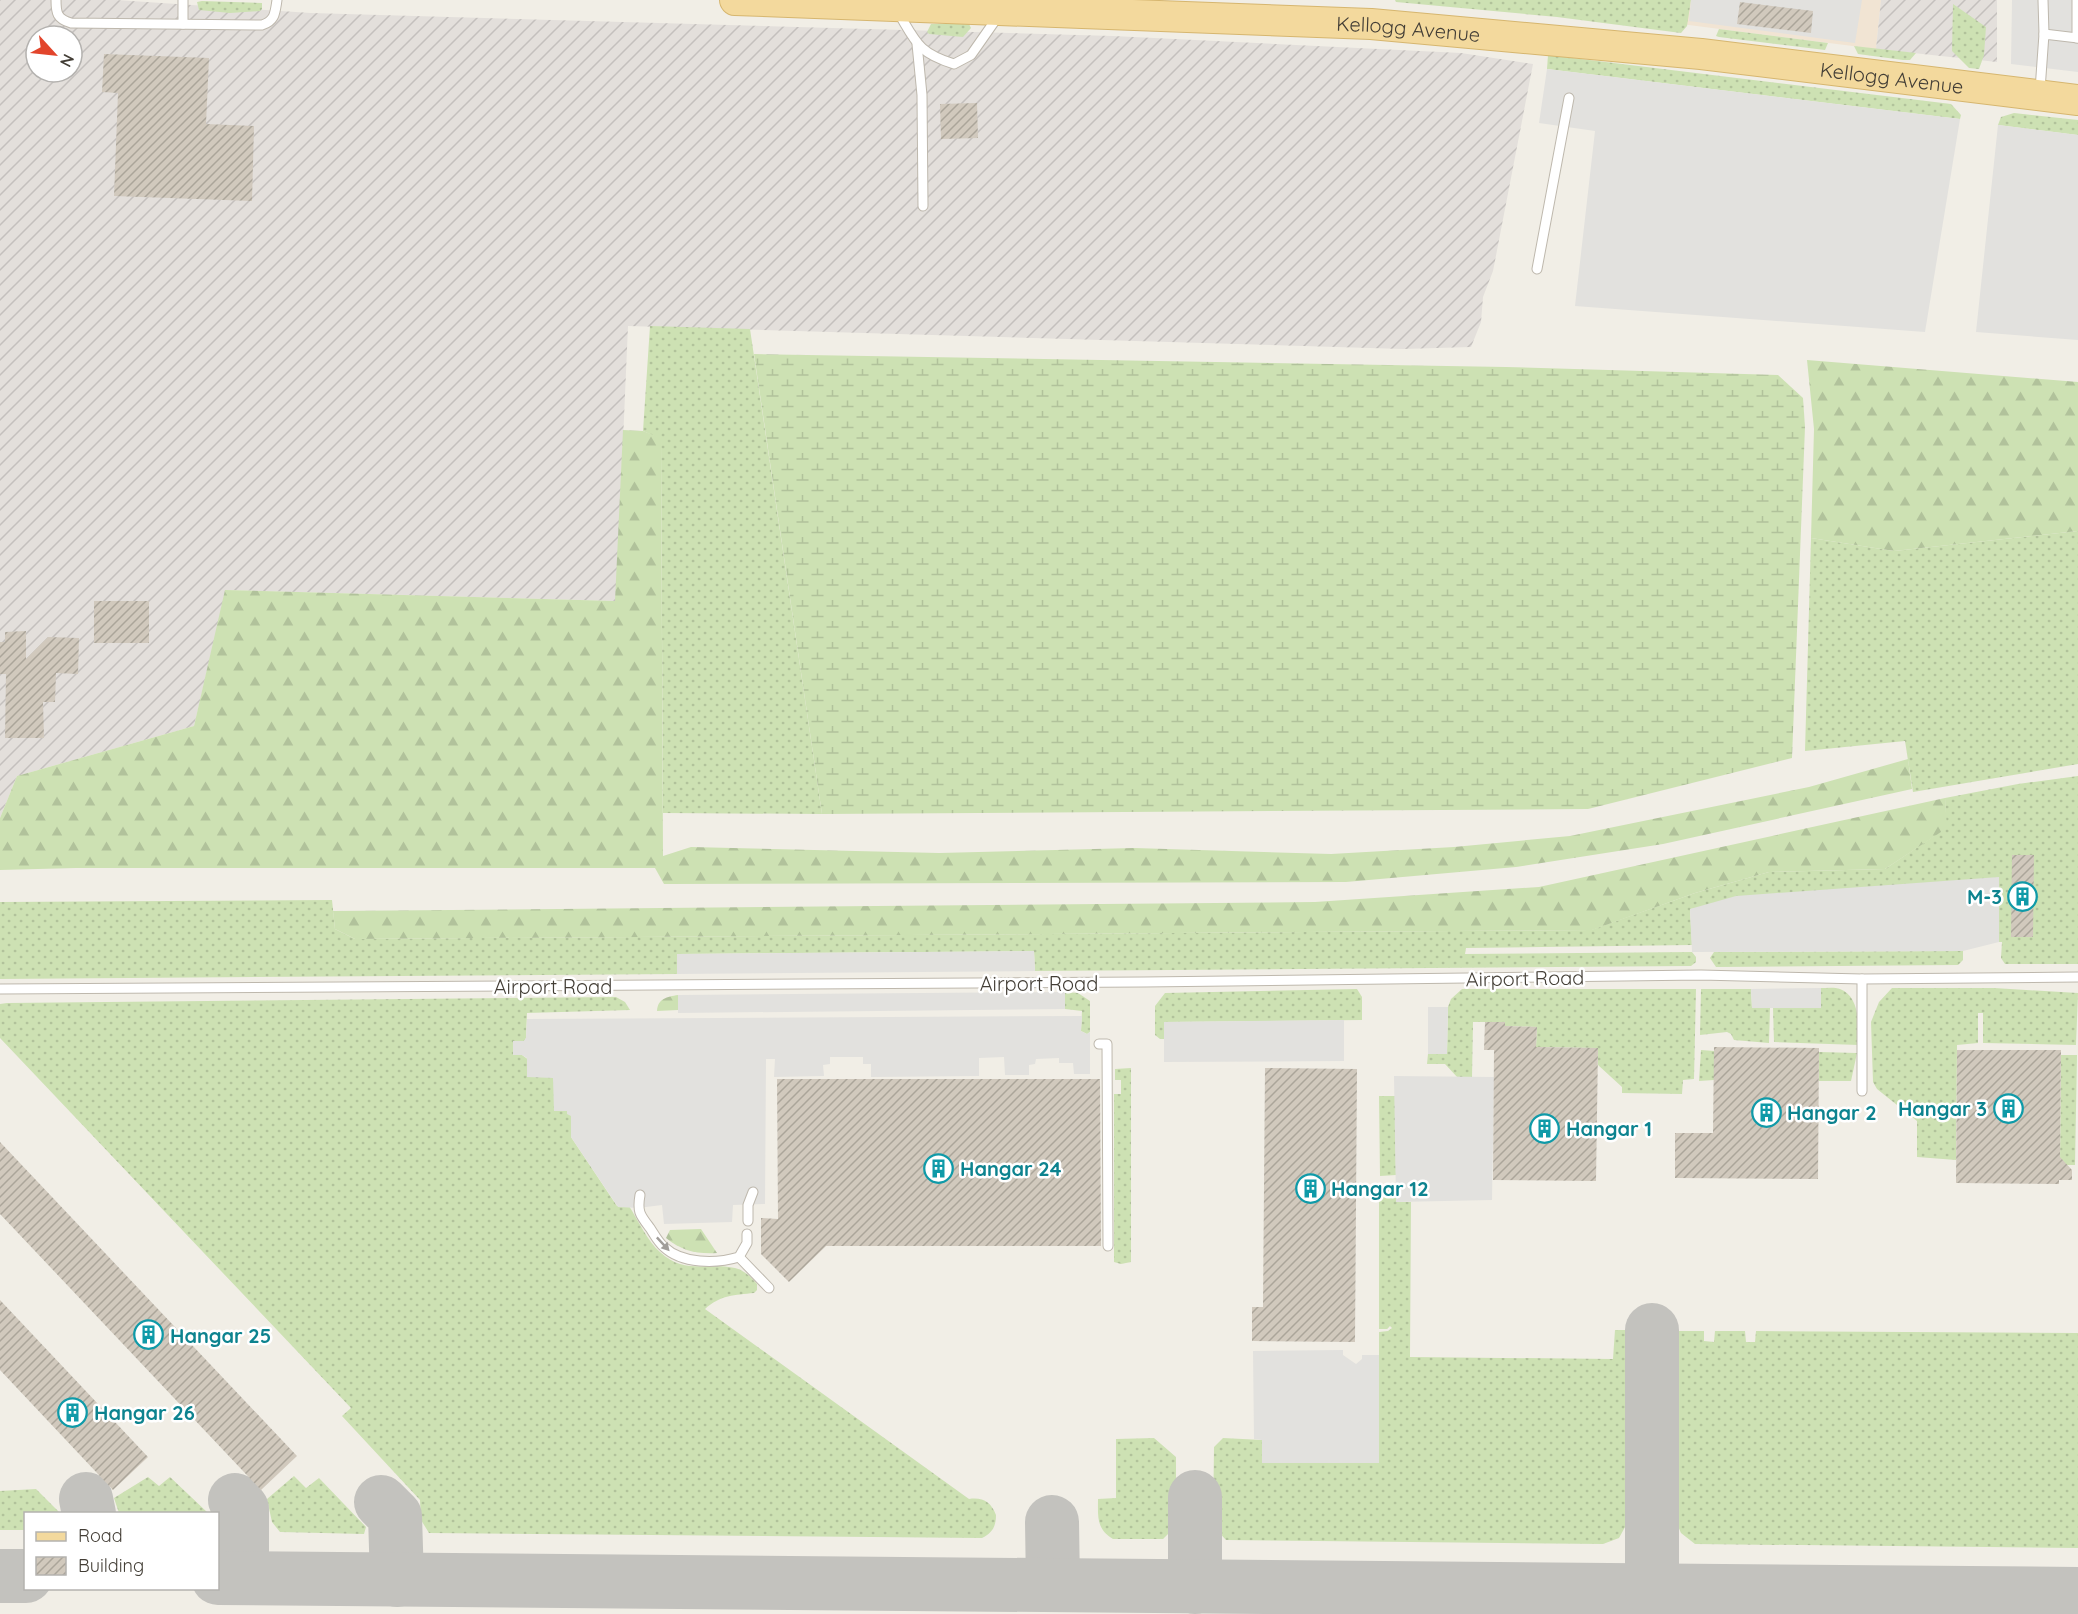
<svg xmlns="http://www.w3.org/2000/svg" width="2078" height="1614" font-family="Quicksand,sans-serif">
  <defs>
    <pattern id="industrial-furrows" width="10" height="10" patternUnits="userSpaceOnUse" patternTransform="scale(1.5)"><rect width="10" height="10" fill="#e3dfdb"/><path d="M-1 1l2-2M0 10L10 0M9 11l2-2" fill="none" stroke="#c4c0bd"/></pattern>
    <pattern id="grass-dots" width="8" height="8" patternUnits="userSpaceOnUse" patternTransform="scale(1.5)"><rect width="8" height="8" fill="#cde1b3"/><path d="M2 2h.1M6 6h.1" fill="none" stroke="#b1c29b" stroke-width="1.8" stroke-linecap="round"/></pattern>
    <pattern id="forest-firs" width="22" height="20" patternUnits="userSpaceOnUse" patternTransform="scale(1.5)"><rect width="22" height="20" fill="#cde1b3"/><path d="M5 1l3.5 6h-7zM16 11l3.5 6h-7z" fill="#b1c29b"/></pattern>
    <pattern id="wetland-marsh" width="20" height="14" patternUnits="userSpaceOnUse" patternTransform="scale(1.5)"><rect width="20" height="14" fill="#cde1b3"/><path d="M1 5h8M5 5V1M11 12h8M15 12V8" fill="none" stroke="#b1c29b"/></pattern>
    <pattern id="building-hatch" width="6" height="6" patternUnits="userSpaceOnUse" patternTransform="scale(1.5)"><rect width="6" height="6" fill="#d1c9bd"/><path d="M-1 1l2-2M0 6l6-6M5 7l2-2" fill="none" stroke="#aba59a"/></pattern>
  </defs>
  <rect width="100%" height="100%" fill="#f1eee6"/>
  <polygon fill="#f1e4d3" points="1684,0 1881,0 1876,49 1681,24"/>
  <g fill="url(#industrial-furrows)" fill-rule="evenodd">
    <path d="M0,0H116L311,13L1113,36L1461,53L1533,64L1493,271L1483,297L1481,322L1471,347L1403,349L628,326L616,601L226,590L194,726L17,776L0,818ZM36,36H72V72H36Z"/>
    <polygon points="1881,0 1997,0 1997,62 1876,49"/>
  </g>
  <g fill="url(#grass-dots)">
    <polygon points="1395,0 1691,0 1687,26 1681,33 1557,17 1396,2"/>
    <polygon points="202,1 262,3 262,9 260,11 230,13 199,10 197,2"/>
    <polygon points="1953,4 1986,27 1984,55 1979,69 1969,68 1952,51"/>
    <polygon points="931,24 969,24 971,28 963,37 929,34 927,32"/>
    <polygon points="1719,29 1828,43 1825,50 1719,37 1716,36"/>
    <polygon points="1854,46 1916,53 1910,60 1903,60 1858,54"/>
    <polygon points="1548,55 1951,104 1961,115 1960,119 1547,69"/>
    <polygon points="2014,113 2078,120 2078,135 1998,125 2001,117"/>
    <polygon points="650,326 750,329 822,814 663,813 661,439 643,431"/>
    <polygon points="2078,531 2078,764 1913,792 1905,741 1805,751 1811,538 1894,551"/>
    <polygon points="2078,776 2078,964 2005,964 2001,958 2002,942 1999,942 1999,878 1690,909 1692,945 1466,948 1465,954 1692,952 1696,957 1696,962 1691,966 1035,971 1034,951 677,954 677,974 0,979 0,902 332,900 335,929 355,939 1591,930 1695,893 1769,872 1885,869 1946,828 1945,798 2018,784"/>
    <polygon points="1963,951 1963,960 1958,965 1716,967 1710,958 1714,952"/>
    <path d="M1821,988C1827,988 1835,987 1840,989C1861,997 1858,1027 1859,1045L1774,1042L1773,1008H1821Z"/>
    <polygon points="1892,988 1994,988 2078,993 2076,1045 1983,1043 1983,1013 1978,1013 1978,1043 1957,1045 1956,1160 1917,1157 1917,1121 1877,1089 1873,1082 1871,1022 1879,1002"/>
    <polygon points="1357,989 1362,997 1362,1020 1164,1022 1164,1039 1160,1039 1155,1035 1155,1006 1165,993"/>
    <polygon points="1462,989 1696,989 1694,1079 1683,1080 1682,1094 1622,1093 1622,1087 1598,1065 1598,1048 1536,1047 1537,1027 1505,1026 1505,1022 1473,1022 1472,1078 1458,1078 1445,1064 1427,1064 1428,1054 1447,1054 1448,1007 1451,999"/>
    <polygon points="1701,989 1751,989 1752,1008 1770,1008 1769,1043 1734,1040 1731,1034 1727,1032 1700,1035"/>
    <polygon points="1065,992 1078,993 1090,1001 1090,1032 1087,1034 1081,1031 1082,1011 1065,1009"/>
    <path d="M616,997L625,1002L630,1010L527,1013L526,1038L524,1041H513L522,1055L553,1078L567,1111L572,1116L571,1137L617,1206H629C638,1220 648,1242 660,1252C684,1275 708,1262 735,1268C744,1270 751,1277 757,1284V1290L754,1293C735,1295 720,1295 705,1309L969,1499C983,1497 991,1502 996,1515C996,1527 992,1533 982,1538L429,1533L421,1520L420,1500L342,1416L351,1408L0,1038V1004L7,1003Z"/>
    <polygon points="1701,1050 1714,1051 1714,1080 1699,1081"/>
    <polygon points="1819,1052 1857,1053 1851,1081 1819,1081"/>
    <polygon points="2061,1055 2077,1055 2075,1165 2060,1165"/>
    <polygon points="1131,1068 1131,1262 1121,1264 1114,1262 1114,1094 1121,1094 1121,1080 1115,1080 1115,1069"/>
    <polygon points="1379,1096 1395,1096 1396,1175 1380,1176"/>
    <polygon points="1379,1187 1396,1187 1396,1202 1411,1202 1410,1357 1613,1359 1615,1330 1630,1330 1630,1518 1619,1538 1603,1544 1226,1540 1213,1526 1214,1447 1223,1438 1262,1440 1262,1463 1379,1463 1379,1332 1388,1331 1392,1328 1390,1326 1387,1329 1379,1329"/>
    <polygon points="1674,1331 1704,1331 1704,1341 1714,1342 1715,1331 1745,1331 1746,1342 1755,1342 1756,1331 2078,1333 2078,1548 1695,1544 1681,1533 1674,1517"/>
    <path d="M1154,1438L1176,1457V1526L1163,1539H1113C1096,1529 1098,1516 1098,1499L1116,1498V1439Z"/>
    <polygon points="294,1476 306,1488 319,1478 366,1527 364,1534 280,1532 272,1522 267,1499"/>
    <polygon points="148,1477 159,1486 170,1477 208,1513 119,1513 114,1498"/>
    <polygon points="36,1489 60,1513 26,1514 25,1530 0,1530 0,1491"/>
  </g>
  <g fill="url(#forest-firs)">
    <polygon points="1807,360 2078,382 2078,531 1894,551 1811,538 1814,429"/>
    <polygon points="623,430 643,431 661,438 663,856 691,847 939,853 1134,848 1331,854 1454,847 1570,836 1809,787 1908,759 1912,789 1663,844 1516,867 1346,882 664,884 655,868 76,868 0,870 0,818 17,776 194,726 225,590 615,601"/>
    <polygon points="1945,798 1947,828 1885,869 1769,872 1695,893 1592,930 355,939 335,929 333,911 1315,902 1539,887"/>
    <path d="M678,995V1010L657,1011C658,998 667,997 678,995Z"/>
    <path d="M701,1229L717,1253C696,1254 682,1251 666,1238L670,1230Z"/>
  </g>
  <polygon fill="url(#wetland-marsh)" points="754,354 1506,367 1778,375 1803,398 1805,427 1792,758 1588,809 822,814"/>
  <g fill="#e2e1de">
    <polygon points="1691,0 1862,0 1855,43 1689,21"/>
    <polygon points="2012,0 2078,0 2078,72 2011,64"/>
    <polygon points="1547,69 1960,119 1925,332 1575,306 1595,131 1539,123"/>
    <polygon points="1998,125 2078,135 2078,340 1976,332"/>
    <polygon points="1999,877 1999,942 1963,951 1692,952 1690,909 1736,896"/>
    <polygon points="1034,951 1035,971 677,974 677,954"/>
    <polygon points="1821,988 1821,1008 1752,1008 1751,989"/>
    <polygon points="1065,992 1065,1009 678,1013 678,995"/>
    <polygon points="1428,1007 1448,1007 1447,1054 1428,1054"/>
    <polygon points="1082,1016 1081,1031 1087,1034 1090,1032 1090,1074 1074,1074 1073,1063 1059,1063 1059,1058 1036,1059 1035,1064 1029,1065 1029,1075 1005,1075 1004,1057 979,1058 979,1076 871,1077 871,1064 863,1064 863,1057 830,1057 830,1064 823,1065 824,1076 774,1077 775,1059 766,1059 765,1204 733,1205 732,1222 664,1224 662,1205 638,1208 618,1207 571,1137 571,1116 567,1114 567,1111 554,1111 553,1078 527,1077 527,1058 522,1055 513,1055 513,1041 524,1041 526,1038 527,1019"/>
    <polygon points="1344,1020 1344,1061 1164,1062 1164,1022"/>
    <polygon points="1394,1076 1494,1077 1492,1200 1396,1202"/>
    <polygon points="1343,1350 1343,1355 1356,1364 1362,1359 1362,1355 1379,1355 1379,1463 1262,1463 1262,1440 1254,1439 1253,1351"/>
  </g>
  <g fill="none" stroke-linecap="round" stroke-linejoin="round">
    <g stroke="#c3c2be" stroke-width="54">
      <polyline points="1195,1497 1195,1587"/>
      <polyline points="86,1499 89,1514"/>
      <polyline points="235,1500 242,1509 242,1578"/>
      <polyline points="381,1502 395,1516 397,1580"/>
      <polyline points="1052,1522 1053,1585"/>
      <polyline points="0,1576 26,1576"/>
      <polyline points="218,1578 2078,1594"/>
      <polyline points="1652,1590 1652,1330"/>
    </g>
  </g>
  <g fill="url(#building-hatch)">
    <polygon points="1740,2 1813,11 1811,33 1737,24"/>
    <polygon points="104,54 209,58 206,124 254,126 252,201 114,196 118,93 102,92"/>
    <polygon points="977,103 978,138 941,139 940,104"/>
    <rect x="94" y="601" width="55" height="42"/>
    <polygon points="26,631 26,659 48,637 79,638 78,674 56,673 55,702 43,702 44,738 5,738 6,674 0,674 0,642 5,642 5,632"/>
    <polygon points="2012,855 2034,855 2033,937 2011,937"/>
    <polygon points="1485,1022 1505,1022 1505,1026 1537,1027 1536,1047 1598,1048 1596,1181 1493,1180 1494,1050 1484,1050"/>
    <polygon points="1714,1047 1819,1048 1818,1179 1675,1178 1675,1133 1713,1133"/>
    <polygon points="1957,1050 2061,1050 2060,1157 2072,1170 2072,1180 2059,1180 2059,1184 1956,1183"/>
    <polygon points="1265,1068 1357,1069 1355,1342 1252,1341 1252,1307 1263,1307"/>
    <polygon points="777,1079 1100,1079 1101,1246 826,1246 789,1282 761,1254 761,1218 778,1219"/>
    <polygon points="0,1142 297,1456 261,1490 0,1214"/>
    <polygon points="0,1300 148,1457 113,1490 0,1370"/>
  </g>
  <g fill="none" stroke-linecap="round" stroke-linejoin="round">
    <defs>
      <g id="lane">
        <path d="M56,0C56,13 57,19 71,23L262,25C275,21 275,13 277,0"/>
        <polyline points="183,0 183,24"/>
        <polyline points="2043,0 2044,34"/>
        <polyline points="2077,0 2077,38"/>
        <path d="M898,12C916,42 918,53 954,64L971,55L999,15"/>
        <polyline points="917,44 922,95 923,206"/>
        <polyline points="2040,90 2044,34 2078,38"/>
        <polyline points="1537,269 1569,98"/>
        <polyline points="0,989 1144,982 1701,975 1862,979 2078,977"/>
        <polyline points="1099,1044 1107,1044 1108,1246"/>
        <polyline points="1862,1091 1862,979"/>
        <path d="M640,1195C637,1212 640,1215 650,1228C654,1234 658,1242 664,1247C682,1264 716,1264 739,1257L747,1243V1234"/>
        <polyline points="748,1221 748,1205 753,1192"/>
        <polyline points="739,1257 769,1288"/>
      </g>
      <g id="primary">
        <path id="s1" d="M735,0L1371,24L1701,54L2078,100"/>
      </g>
    </defs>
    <use href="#lane" stroke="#beb8ad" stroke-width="11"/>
    <use href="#primary" stroke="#d6b66f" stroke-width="32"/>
    <use href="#lane" stroke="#fff" stroke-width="9"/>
    <use href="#primary" stroke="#f3d99d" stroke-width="30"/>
  </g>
  <defs><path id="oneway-solid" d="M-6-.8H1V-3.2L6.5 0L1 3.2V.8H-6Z" transform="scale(1.5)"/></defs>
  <use fill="#a19e9a" href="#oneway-solid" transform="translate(663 1244) rotate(47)"/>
  <defs>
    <symbol id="building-ring" viewBox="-11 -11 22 22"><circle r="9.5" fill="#fff" stroke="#0f9aa8" stroke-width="1.5"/><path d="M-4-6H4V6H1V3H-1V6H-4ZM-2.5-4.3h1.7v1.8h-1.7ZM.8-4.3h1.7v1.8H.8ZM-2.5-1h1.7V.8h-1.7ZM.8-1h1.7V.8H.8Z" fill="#0f9aa8"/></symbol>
  </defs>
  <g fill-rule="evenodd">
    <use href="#building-ring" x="2006" y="880" width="33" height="33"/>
    <use href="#building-ring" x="1992" y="1092" width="33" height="33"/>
    <use href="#building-ring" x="1750" y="1096" width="33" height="33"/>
    <use href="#building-ring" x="1528" y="1112" width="33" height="33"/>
    <use href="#building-ring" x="922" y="1152" width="33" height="33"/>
    <use href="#building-ring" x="1294" y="1172" width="33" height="33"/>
    <use href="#building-ring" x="132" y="1318" width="33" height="33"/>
    <use href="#building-ring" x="56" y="1396" width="33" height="33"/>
  </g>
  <g text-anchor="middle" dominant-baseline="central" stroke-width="5" stroke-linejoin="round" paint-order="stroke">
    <g font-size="20" fill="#433e36" stroke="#fff">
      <text stroke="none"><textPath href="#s1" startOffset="674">Kellogg Avenue</textPath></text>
      <text stroke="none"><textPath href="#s1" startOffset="1160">Kellogg Avenue</textPath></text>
      <text transform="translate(1525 978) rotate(-1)">Airport Road</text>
      <text x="1039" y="983">Airport Road</text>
      <text x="553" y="986">Airport Road</text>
    </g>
    <g font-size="20" font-weight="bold" fill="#0d838f" stroke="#fff" text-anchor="start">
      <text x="2002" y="896" text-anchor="end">M-3</text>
      <text x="1987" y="1108" text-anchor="end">Hangar 3</text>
      <text x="1787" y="1112">Hangar 2</text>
      <text x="1566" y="1128">Hangar 1</text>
      <text x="960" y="1168">Hangar 24</text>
      <text x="1331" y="1188">Hangar 12</text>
      <text x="170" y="1335">Hangar 25</text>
      <text x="94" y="1412">Hangar 26</text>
    </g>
  </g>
  <rect x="24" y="1512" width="195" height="78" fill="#ffffff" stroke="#b4b2af" stroke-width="1.5"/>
  <rect x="36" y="1532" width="30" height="9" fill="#f3d99d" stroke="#b4b2af" stroke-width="1.5"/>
  <text x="78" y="1542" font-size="18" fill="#433e36">Road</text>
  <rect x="36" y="1557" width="30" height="18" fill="url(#building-hatch)" stroke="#b4b2af" stroke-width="1.5"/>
  <text x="78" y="1572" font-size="18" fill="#433e36">Building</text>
  <g transform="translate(54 54) rotate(117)"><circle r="28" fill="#ffffff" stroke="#b4b2af" stroke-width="1.5"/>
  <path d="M0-4.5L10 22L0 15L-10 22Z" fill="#e2452c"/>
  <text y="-9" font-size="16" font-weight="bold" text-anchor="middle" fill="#433e36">N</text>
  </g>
</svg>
